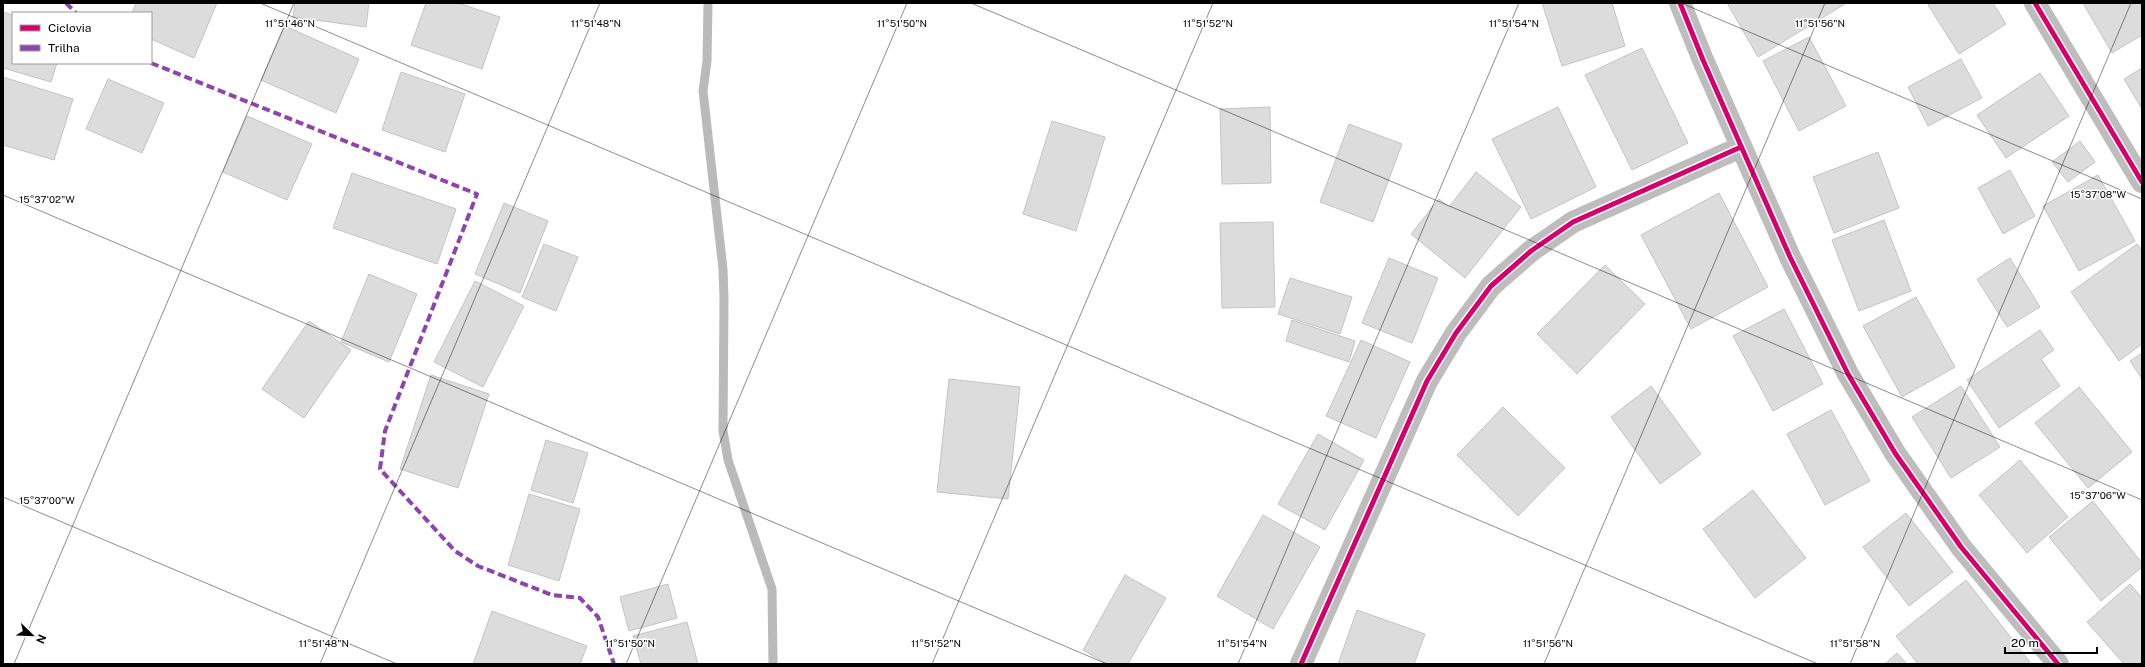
<svg xmlns="http://www.w3.org/2000/svg" width="2145" height="667" font-family="'Public Sans',sans-serif">
  <rect width="100%" height="100%" fill="#fff"/>
  <g fill="none" stroke-linecap="round" stroke-linejoin="round">
    <polyline stroke="#bababa" stroke-width="9" points="708,3 707,61 703,91 723,269 724,299 723,431 728,460 772,589 773,664"/>
  </g>
  <g fill="#dcdcdc" stroke="#c4c4c4">
    <polygon points="136,3 217,3 194,58 151,39 151,13 132,13"/>
    <polygon points="295,3 369,3 366,27 293,17"/>
    <polygon points="426,3 458,3 500,17 482,69 411,45"/>
    <polygon points="1542,3 1612,3 1625,46 1562,66"/>
    <polygon points="1727,3 1844,3 1845,4 1758,57"/>
    <polygon points="1930,3 1993,3 2006,24 1959,54 1928,5"/>
    <polygon points="2083,3 2142,3 2142,35 2112,53"/>
    <polygon points="3,12 13,15 13,63 57,63 51,82 3,68"/>
    <polygon points="285,26 359,59 336,113 261,80"/>
    <polygon points="1809,37 1846,106 1799,131 1763,61"/>
    <polygon points="1642,48 1688,143 1632,170 1585,75"/>
    <polygon points="1961,59 1982,98 1928,126 1908,87"/>
    <polygon points="2142,68 2142,109 2124,79"/>
    <polygon points="401,72 465,94 445,152 382,130"/>
    <polygon points="2040,73 2069,116 2006,158 1977,115"/>
    <polygon points="3,77 73,99 54,160 3,145"/>
    <polygon points="108,79 164,103 142,153 86,129"/>
    <polygon points="1270,107 1271,183 1222,184 1220,109"/>
    <polygon points="1558,107 1596,187 1531,219 1492,139"/>
    <polygon points="247,116 312,144 287,200 223,172"/>
    <polygon points="1052,121 1105,137 1076,231 1023,214"/>
    <polygon points="1349,124 1402,144 1373,222 1320,202"/>
    <polygon points="2080,141 2095,162 2068,182 2052,162"/>
    <polygon points="1878,152 1899,208 1834,233 1813,177"/>
    <polygon points="2010,170 2035,216 2003,234 1978,188"/>
    <polygon points="1476,172 1521,207 1465,278 1411,234 1439,199 1449,207"/>
    <polygon points="352,173 456,209 437,264 333,228"/>
    <polygon points="2098,175 2135,241 2079,271 2043,206"/>
    <polygon points="1719,193 1768,287 1691,329 1641,235"/>
    <polygon points="504,203 548,221 520,293 475,274"/>
    <polygon points="1884,220 1911,291 1859,311 1832,240"/>
    <polygon points="1273,222 1275,307 1222,308 1220,223"/>
    <polygon points="544,244 578,257 556,311 522,297"/>
    <polygon points="2137,244 2142,250 2142,344 2119,361 2071,292"/>
    <polygon points="1389,258 1438,278 1412,343 1362,323"/>
    <polygon points="2010,258 2040,307 2007,327 1977,279"/>
    <polygon points="1605,265 1645,304 1577,374 1537,334"/>
    <polygon points="369,274 417,294 389,362 341,342"/>
    <polygon points="1290,278 1352,297 1340,334 1278,314"/>
    <polygon points="475,281 524,306 483,387 434,362"/>
    <polygon points="1916,297 1955,367 1902,397 1863,326"/>
    <polygon points="1784,309 1823,384 1773,411 1733,336"/>
    <polygon points="1292,320 1355,341 1349,362 1286,341"/>
    <polygon points="309,321 351,350 304,418 262,389"/>
    <polygon points="2040,330 2054,350 2041,359 2060,386 1999,428 1967,380"/>
    <polygon points="1361,340 1410,362 1376,438 1326,416"/>
    <polygon points="2142,353 2142,379 2130,361"/>
    <polygon points="431,375 489,394 458,488 400,469"/>
    <polygon points="949,379 1020,387 1008,499 937,492"/>
    <polygon points="1651,386 1701,454 1660,484 1611,417"/>
    <polygon points="1961,386 2000,447 1951,478 1912,417"/>
    <polygon points="2079,387 2132,452 2088,488 2035,423"/>
    <polygon points="1503,407 1565,468 1518,516 1457,455"/>
    <polygon points="1831,410 1870,481 1825,505 1787,434"/>
    <polygon points="1318,434 1364,460 1325,530 1278,504"/>
    <polygon points="546,440 588,453 573,503 531,490"/>
    <polygon points="2020,460 2068,517 2027,553 1979,495"/>
    <polygon points="1753,490 1806,558 1755,598 1703,529"/>
    <polygon points="529,494 580,509 559,581 508,565"/>
    <polygon points="2093,501 2142,563 2142,567 2101,601 2049,537"/>
    <polygon points="1906,513 1953,572 1909,606 1863,547"/>
    <polygon points="1263,515 1320,547 1273,629 1217,596"/>
    <polygon points="1125,575 1166,598 1128,664 1107,664 1083,650"/>
    <polygon points="1966,580 2030,662 2027,664 1918,664 1896,636"/>
    <polygon points="668,584 677,618 629,631 620,597"/>
    <polygon points="2130,584 2142,598 2142,664 2124,664 2087,622"/>
    <polygon points="1357,610 1425,634 1414,664 1338,664"/>
    <polygon points="492,611 587,646 580,664 473,664"/>
    <polygon points="687,622 698,664 641,664 633,636"/>
    <polygon points="1897,653 1907,664 1885,664"/>
  </g>
  <g fill="none" stroke-linecap="round" stroke-linejoin="round">
    <g stroke="#bdbdbd" stroke-width="22">
      <polyline points="1680,3 1703,60 1790,257 1848,374 1895,453 1961,547 2058,664"/>
      <polyline points="2035,3 2142,182"/>
      <polyline points="1301,664 1427,381 1456,333 1491,286 1531,251 1573,222 1741,147"/>
    </g>
    <g stroke="#8e44ad" stroke-width="4" stroke-dasharray="8 4" stroke-linecap="butt">
      <polyline points="66,3 76,13"/>
      <polyline points="151,63 477,194 385,431 380,469 455,551 478,566 552,595 580,598 598,617 614,664"/>
    </g>
    <defs>
      <g id="cycleway">
        <polyline points="1680,3 1703,60 1790,257 1848,374 1895,453 1961,547 2058,664"/>
        <polyline points="2035,3 2142,182"/>
        <polyline points="1301,664 1427,381 1456,333 1491,286 1531,251 1573,222 1741,147"/>
      </g>
    </defs>
    <use href="#cycleway" stroke="#fff" stroke-width="8"/>
    <use href="#cycleway" stroke="#d6006c" stroke-width="5"/>
  </g>
  <path fill="none" stroke="#000" stroke-width="1" stroke-opacity="0.45" d="M260,3L1818,664M971,3L2142,500M1681,3L2142,199M3,195L1107,664M3,497L397,664M14,664L294,3M320,664L600,3M626,664L907,3M932,664L1213,3M1238,664L1519,3M1544,664L1825,3M1850,664L2131,3"/>
  <g font-size="10" text-anchor="middle" fill="#000" stroke="#fff" stroke-width="3" stroke-linejoin="round" paint-order="stroke">
    <text x="290" y="27">11°51'46"N</text>
    <text x="596" y="27">11°51'48"N</text>
    <text x="902" y="27">11°51'50"N</text>
    <text x="1208" y="27">11°51'52"N</text>
    <text x="1514" y="27">11°51'54"N</text>
    <text x="1820" y="27">11°51'56"N</text>
    <text x="2098" y="198">15°37'08"W</text>
    <text x="47" y="203">15°37'02"W</text>
    <text x="2098" y="499">15°37'06"W</text>
    <text x="47" y="504">15°37'00"W</text>
    <text x="324" y="647">11°51'48"N</text>
    <text x="630" y="647">11°51'50"N</text>
    <text x="936" y="647">11°51'52"N</text>
    <text x="1242" y="647">11°51'54"N</text>
    <text x="1548" y="647">11°51'56"N</text>
    <text x="1855" y="647">11°51'58"N</text>
  </g>
  <rect width="2145" height="667" fill="none" stroke="#000000" stroke-width="8"/>
  <rect x="12" y="12" width="140" height="52" fill="#ffffff" stroke="#999999"/>
  <rect x="20" y="25" width="20" height="6" fill="#d6006c" stroke="#999999"/>
  <text x="48" y="32" font-size="12" fill="#000000">Ciclovia</text>
  <rect x="20" y="45" width="20" height="6" fill="#8e44ad" stroke="#999999"/>
  <text x="48" y="52" font-size="12" fill="#000000">Trilha</text>
  <g transform="translate(32 635) rotate(113)" stroke="#ffffff" stroke-width="3" paint-order="stroke">
  <path d="M0-3L7 15L0 10L-7 15Z" fill="#000000"/>
  <text y="-6" font-size="11" font-weight="bold" text-anchor="middle" fill="#000000">N</text>
  </g>
  <path d="M2005 647v6h92v-6" fill="none" stroke="#000000" stroke-width="2"/>
  <text x="2011" y="647" font-size="12" fill="#000000" stroke="#ffffff" stroke-width="3" paint-order="stroke">20 m</text>
</svg>
